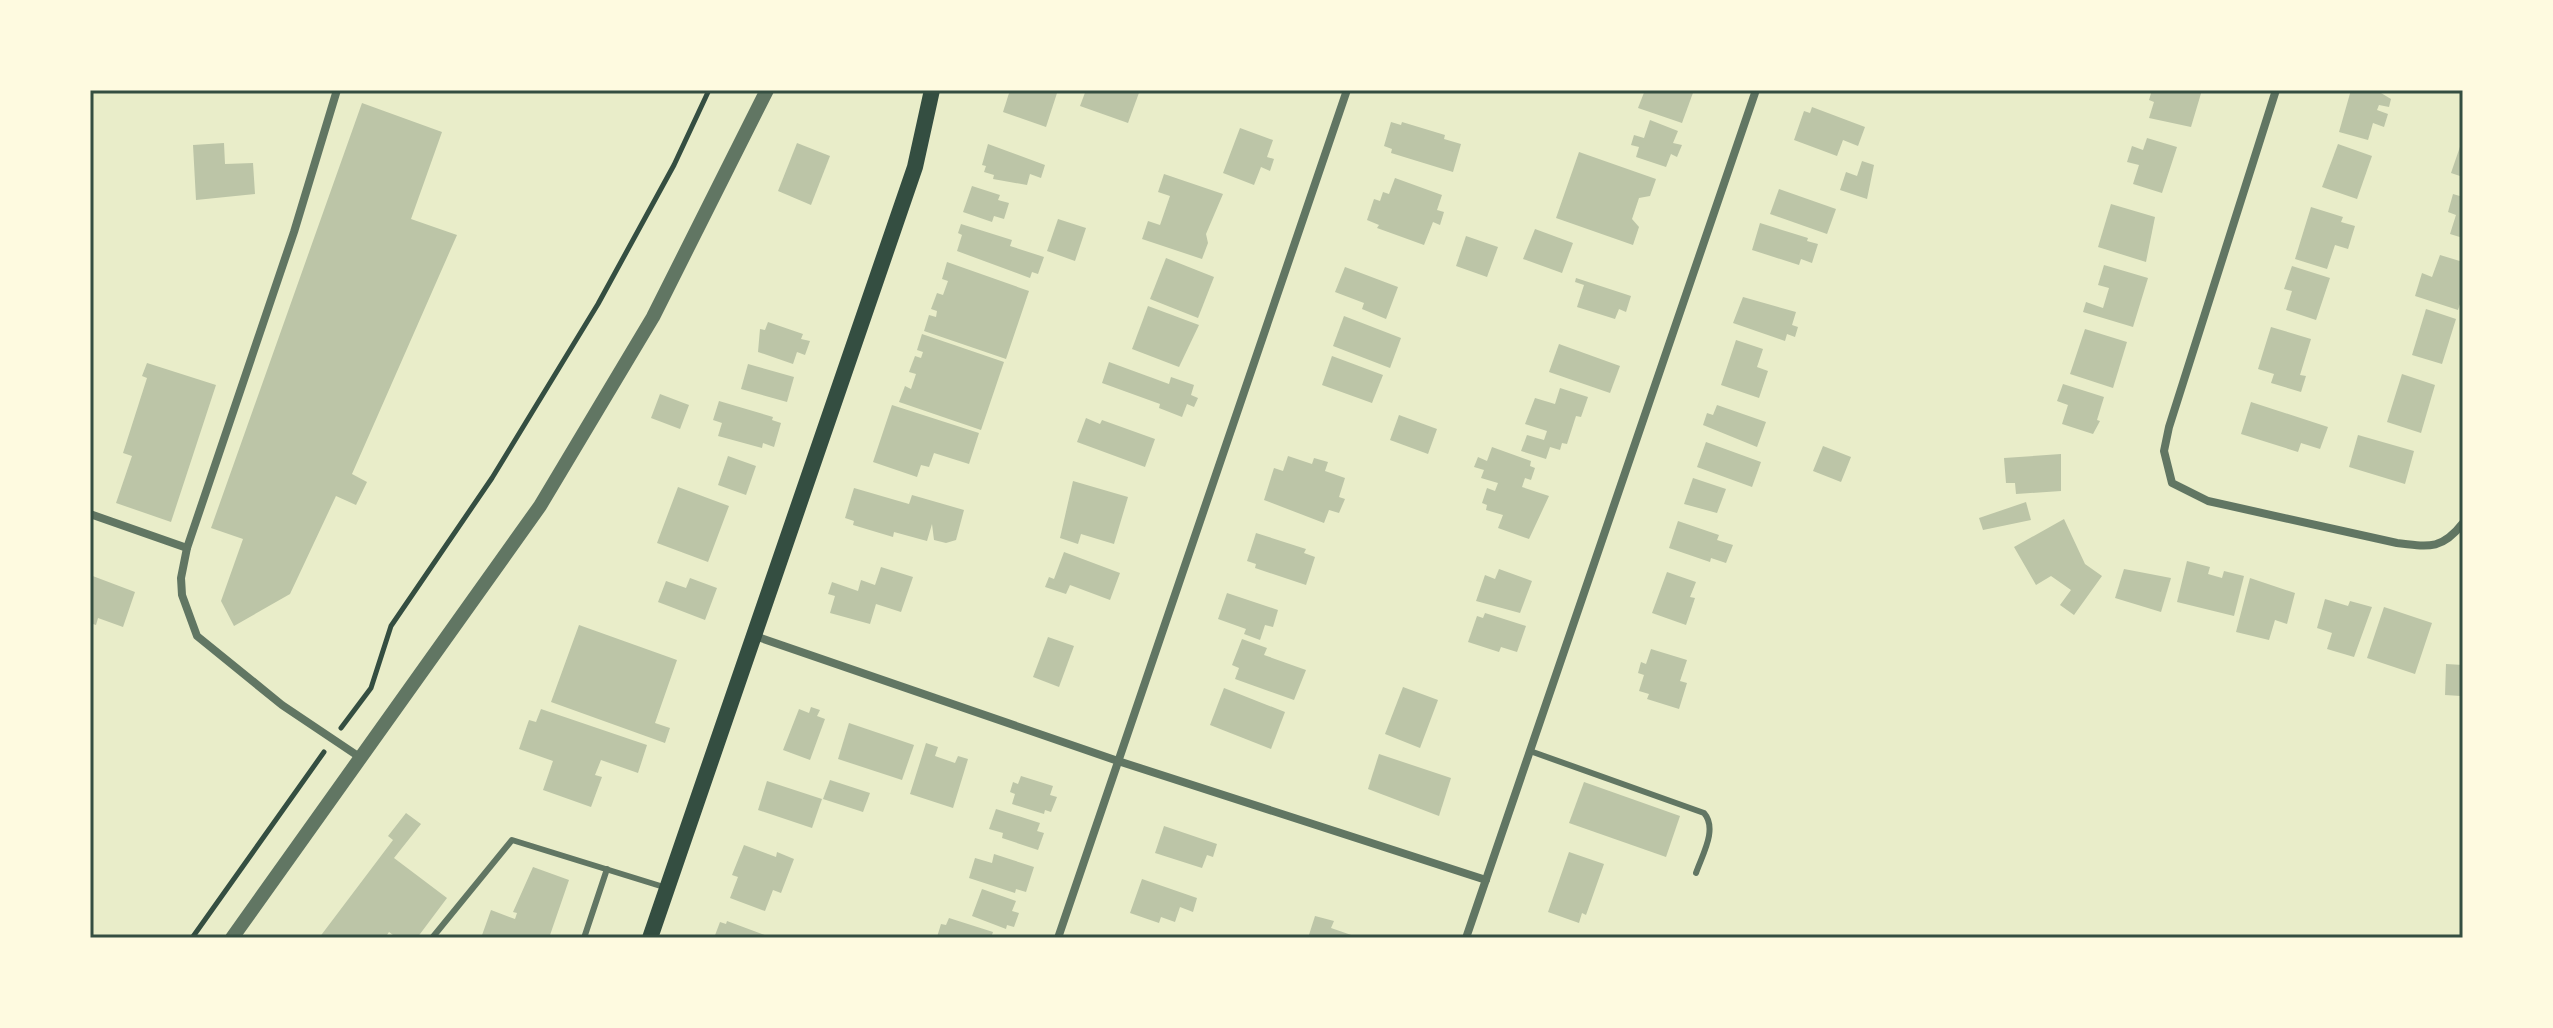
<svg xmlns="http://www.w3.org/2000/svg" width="2553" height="1028" font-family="Inter,sans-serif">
  <rect width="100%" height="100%" fill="#e9edc9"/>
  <g fill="#bcc5a7">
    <polygon points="1010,90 1058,90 1046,127 1003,112"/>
    <polygon points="1086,90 1140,90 1128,123 1080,106"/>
    <polygon points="1645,90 1694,90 1682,123 1638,108"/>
    <polygon points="2152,90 2202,90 2191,127 2149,118 2154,102 2149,100"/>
    <polygon points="2351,90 2376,90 2391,99 2389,107 2379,105 2377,110 2388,114 2384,127 2373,123 2368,140 2339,132"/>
    <polygon points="362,103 442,132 411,219 457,235 352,474 367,482 356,505 336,496 290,594 234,626 221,601 243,539 211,528"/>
    <polygon points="1812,107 1865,127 1858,146 1843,140 1837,156 1794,140 1804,111 1810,113"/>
    <polygon points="1650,120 1678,131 1673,143 1682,145 1677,157 1671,154 1666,167 1636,157 1639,147 1631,145 1634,135 1644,138"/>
    <polygon points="1391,122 1401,125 1402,122 1445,135 1444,139 1461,144 1453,172 1391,153 1392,149 1384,146"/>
    <polygon points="1240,128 1273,140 1267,157 1274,159 1270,171 1261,167 1254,185 1223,173"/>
    <polygon points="2147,138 2177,147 2162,193 2133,184 2139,165 2127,162 2132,146 2143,150"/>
    <polygon points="2463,138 2463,177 2451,173"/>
    <polygon points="224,143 225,164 253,163 255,194 196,200 193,145"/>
    <polygon points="797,143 830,156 811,205 778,191"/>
    <polygon points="988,144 1045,165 1041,178 1030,174 1027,185 993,179 994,175 984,172 986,166 982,165"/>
    <polygon points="2338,144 2372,156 2357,199 2322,187"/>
    <polygon points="1579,152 1656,179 1650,196 1639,198 1632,219 1639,227 1633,245 1556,218"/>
    <polygon points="1862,161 1874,165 1867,199 1840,190 1846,172 1857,176"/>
    <polygon points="1164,174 1223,194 1206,234 1208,243 1202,259 1142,239 1148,221 1160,225 1170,196 1158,192"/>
    <polygon points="1395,178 1442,195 1437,210 1444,212 1440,225 1433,222 1424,245 1377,228 1379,225 1367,220 1374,199 1380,201 1383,192 1389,194"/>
    <polygon points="972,186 1000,195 998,200 1009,203 1004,219 994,216 992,222 963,212"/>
    <polygon points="1779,189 1836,209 1827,234 1770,214"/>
    <polygon points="2453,194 2463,197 2463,238 2450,234 2456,215 2448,212"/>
    <polygon points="2111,204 2155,217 2146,262 2098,247"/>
    <polygon points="2311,207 2343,217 2341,222 2355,226 2348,249 2335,245 2327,269 2295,259"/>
    <polygon points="1058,219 1086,228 1075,261 1047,251"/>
    <polygon points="1760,223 1808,238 1807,241 1818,244 1812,263 1801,259 1799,265 1752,250"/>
    <polygon points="961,224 1012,240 1010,246 1044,257 1038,274 1032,272 1030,278 957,251 962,235 958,233"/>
    <polygon points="1535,229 1573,243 1562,273 1523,259"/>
    <polygon points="1466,236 1498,247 1487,277 1456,266"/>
    <polygon points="2440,255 2463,262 2463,295 2458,310 2415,296 2422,273 2432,277"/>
    <polygon points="1166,258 1214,277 1198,318 1150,299"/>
    <polygon points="947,262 1029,291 1006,359 924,331 929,315 936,317 937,311 931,309 937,293 943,295 948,281 942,279"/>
    <polygon points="2104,265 2148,278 2133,327 2083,312 2086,302 2103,308 2109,288 2098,285"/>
    <polygon points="2292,266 2330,278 2316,320 2286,310 2292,291 2284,289"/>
    <polygon points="1345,267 1398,287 1386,319 1362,309 1364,303 1335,292"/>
    <polygon points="1576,278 1631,296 1626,312 1619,309 1615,319 1577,307 1584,285 1575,282"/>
    <polygon points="1743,297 1796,312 1792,325 1798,327 1795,337 1787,334 1785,341 1733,323"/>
    <polygon points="1148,306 1199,325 1179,367 1132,349"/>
    <polygon points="2426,309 2456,319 2442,364 2412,355"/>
    <polygon points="1344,316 1401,338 1390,368 1333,346"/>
    <polygon points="768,322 803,334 801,339 810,341 805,355 797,352 793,364 758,352 760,329 765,330"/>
    <polygon points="2271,327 2311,339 2300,375 2306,376 2301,392 2271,383 2274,374 2258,369"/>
    <polygon points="2085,329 2127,342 2113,388 2070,374"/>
    <polygon points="922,334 1004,362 981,430 899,402 905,386 911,389 916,374 909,372 915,356 921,358 923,352 917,350"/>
    <polygon points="1736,340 1763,349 1757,367 1768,371 1759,398 1721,385"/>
    <polygon points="1559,344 1620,366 1610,393 1549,372"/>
    <polygon points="1332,356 1383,375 1372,403 1322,385"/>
    <polygon points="1109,362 1169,384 1171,377 1194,385 1191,395 1198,398 1194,407 1187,404 1182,417 1159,408 1160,404 1102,383"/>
    <polygon points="147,363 216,385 171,522 116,503 132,456 123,453 147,378 142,376"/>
    <polygon points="748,364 794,377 787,402 741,389"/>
    <polygon points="2402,374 2435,385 2421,433 2387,422"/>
    <polygon points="2063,384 2104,397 2097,420 2100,421 2093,434 2062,424 2068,405 2057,401"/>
    <polygon points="1560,388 1588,397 1581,417 1576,416 1567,444 1562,443 1560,450 1550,447 1546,459 1521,451 1527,435 1544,440 1547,431 1525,424 1535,398 1555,404"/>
    <polygon points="660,394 689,405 680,429 651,418"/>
    <polygon points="719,401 773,417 772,420 781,423 774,447 763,443 762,448 718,436 722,423 713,420"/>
    <polygon points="2251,402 2328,427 2320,449 2301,443 2298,452 2241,434"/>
    <polygon points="892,405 979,433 969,464 934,453 929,467 921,465 917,477 873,462"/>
    <polygon points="1717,405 1766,422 1757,447 1703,425 1707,413 1713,415"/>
    <polygon points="1399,415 1437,429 1428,454 1390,440"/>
    <polygon points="1086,418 1100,424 1102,420 1155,439 1145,467 1077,442"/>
    <polygon points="2358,435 2414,451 2405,484 2349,467"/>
    <polygon points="1706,442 1761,462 1752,487 1697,467"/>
    <polygon points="1823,446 1851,457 1841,482 1813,471"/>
    <polygon points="1492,447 1531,461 1530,466 1535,468 1531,480 1525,478 1522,487 1549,496 1529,539 1498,528 1503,515 1486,510 1487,505 1482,503 1487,488 1495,491 1498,483 1481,478 1484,470 1474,467 1478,457 1487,461"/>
    <polygon points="2061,454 2061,491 2016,494 2015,483 2006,483 2004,458"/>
    <polygon points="728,456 756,466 746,495 718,485"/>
    <polygon points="1288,456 1312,464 1314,458 1328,462 1325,471 1345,478 1339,497 1345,499 1339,513 1329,510 1324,523 1264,500 1274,468 1283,471"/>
    <polygon points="1693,478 1726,489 1717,513 1684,504"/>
    <polygon points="1073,481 1128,497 1114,544 1081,534 1078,544 1060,538"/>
    <polygon points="678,487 729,506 708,562 657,543"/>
    <polygon points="854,488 909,504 912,495 964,510 956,540 946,543 934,540 932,524 927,541 894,532 893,537 853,525 854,521 845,518"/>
    <polygon points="2026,502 2031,520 1983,530 1979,518"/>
    <polygon points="2064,519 2085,564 2102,576 2074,615 2060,605 2071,590 2051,576 2036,585 2014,547"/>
    <polygon points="1678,521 1719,535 1717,540 1733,545 1726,563 1711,558 1710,562 1669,548"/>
    <polygon points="1256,533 1306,549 1304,553 1315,557 1306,585 1255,568 1256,564 1247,561"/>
    <polygon points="1064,552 1120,573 1110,600 1070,585 1066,594 1045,587 1049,577 1054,579"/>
    <polygon points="2187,561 2210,567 2208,574 2222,578 2224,571 2244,576 2234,616 2177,602"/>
    <polygon points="881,567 913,577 901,612 876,604 870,624 830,613 835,596 828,594 832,582 858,591 861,580 875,585"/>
    <polygon points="1499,569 1532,581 1520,613 1476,601 1485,575 1495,579"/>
    <polygon points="2124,569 2171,578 2161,612 2115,598"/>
    <polygon points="1667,572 1696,582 1690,597 1695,598 1686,625 1652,613"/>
    <polygon points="90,575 135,592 123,627 98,618 96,625 90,623"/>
    <polygon points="690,578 717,588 705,620 658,602 666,581 686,588"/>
    <polygon points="2250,578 2295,593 2287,624 2275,620 2269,640 2236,632"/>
    <polygon points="1227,593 1278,610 1273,627 1265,625 1260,640 1244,634 1246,629 1218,619"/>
    <polygon points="2325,599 2348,606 2350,601 2372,607 2354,657 2327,649 2332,633 2317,628"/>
    <polygon points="2384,607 2432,623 2415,674 2367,658"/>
    <polygon points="1485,613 1526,626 1517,652 1501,647 1499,652 1468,642 1477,616 1483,618"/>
    <polygon points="579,625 677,660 655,723 670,728 665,743 551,702"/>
    <polygon points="1048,637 1074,646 1059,687 1033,677"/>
    <polygon points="1242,639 1267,648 1264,655 1306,670 1294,700 1235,679 1239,668 1232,665"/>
    <polygon points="1651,649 1687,660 1680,681 1687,683 1679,709 1647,699 1649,694 1639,691 1644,675 1638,673 1641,662 1646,664"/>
    <polygon points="2446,664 2463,665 2461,696 2445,695"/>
    <polygon points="1403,687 1438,700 1420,748 1385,734"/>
    <polygon points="1224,688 1285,712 1271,749 1210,725"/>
    <polygon points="811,707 820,710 817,716 825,719 810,760 783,750 799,709 809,713"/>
    <polygon points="541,709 647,745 638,773 601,760 595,775 602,777 591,807 543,790 553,761 519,749 529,720 536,722"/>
    <polygon points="849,723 914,745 902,780 838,759"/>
    <polygon points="926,743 938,747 935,756 955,763 958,756 968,759 953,808 910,794"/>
    <polygon points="1379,754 1451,778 1439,816 1368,789"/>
    <polygon points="1021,776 1053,786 1050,795 1057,797 1051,812 1045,810 1044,814 1012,804 1015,794 1010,792 1013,782 1018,784"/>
    <polygon points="830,780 870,793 863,812 823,799"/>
    <polygon points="767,781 822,799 812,828 758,810"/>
    <polygon points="1584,782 1680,816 1666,857 1569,823"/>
    <polygon points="996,809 1040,823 1037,831 1044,833 1038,850 1002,838 1003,833 989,829"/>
    <polygon points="406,813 421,824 394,858 447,898 417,938 397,938 389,932 385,938 319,938 393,840 388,836"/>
    <polygon points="1164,826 1217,844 1213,857 1207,855 1202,868 1155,853"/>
    <polygon points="744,845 776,857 777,852 794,859 781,893 773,890 765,911 730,898 738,877 732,875"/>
    <polygon points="1569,852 1604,864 1586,915 1582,913 1579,923 1548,912"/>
    <polygon points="994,854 1034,867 1026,892 1016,889 1015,893 969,878 975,858 992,863"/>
    <polygon points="533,867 569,880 549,938 481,938 491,910 515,919 517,913 513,912"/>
    <polygon points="1142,879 1197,898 1193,912 1180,907 1175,922 1161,917 1159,923 1130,913"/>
    <polygon points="982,889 1016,901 1012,911 1019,913 1014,927 1007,925 1006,929 972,916"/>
    <polygon points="1315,916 1334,921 1331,928 1360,938 1308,938"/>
    <polygon points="949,918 993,932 991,938 937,937 941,924 946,925"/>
    <polygon points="727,921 773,938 714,938 720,922 726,924"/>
  </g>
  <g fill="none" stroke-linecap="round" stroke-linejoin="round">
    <g stroke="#344e41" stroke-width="5">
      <polyline points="341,728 371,688 391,626 492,478 598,304 674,165 709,90"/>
      <polyline points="192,938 324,752"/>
    </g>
    <g stroke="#617663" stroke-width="6">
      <path d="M1530,751L1704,813C1718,829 1702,855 1696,873"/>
      <polyline points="432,938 512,840 667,888"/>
      <polyline points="584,938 607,869"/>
    </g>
    <g stroke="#617663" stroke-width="8">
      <polyline points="337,90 294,232 187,548 181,578 182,595 197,636 282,705 361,758"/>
      <path d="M2276,90L2169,427L2164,451L2172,483L2208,501L2397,543C2429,547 2442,550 2463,523"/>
      <polyline points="90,514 187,548"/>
      <polyline points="755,636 1118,761 1486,880"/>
      <polyline points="1058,938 1347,90"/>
      <polyline points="1466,938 1756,90"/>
    </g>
    <polyline stroke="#617663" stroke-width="14" points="232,938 540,506 653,317 767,90"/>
    <polyline stroke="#344e41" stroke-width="16" points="650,938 915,167 932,90"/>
  </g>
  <rect width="2553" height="1028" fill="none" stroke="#fefae0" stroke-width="184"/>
  <rect x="92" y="92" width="2369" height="844" fill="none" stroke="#344e41" stroke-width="3"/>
</svg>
